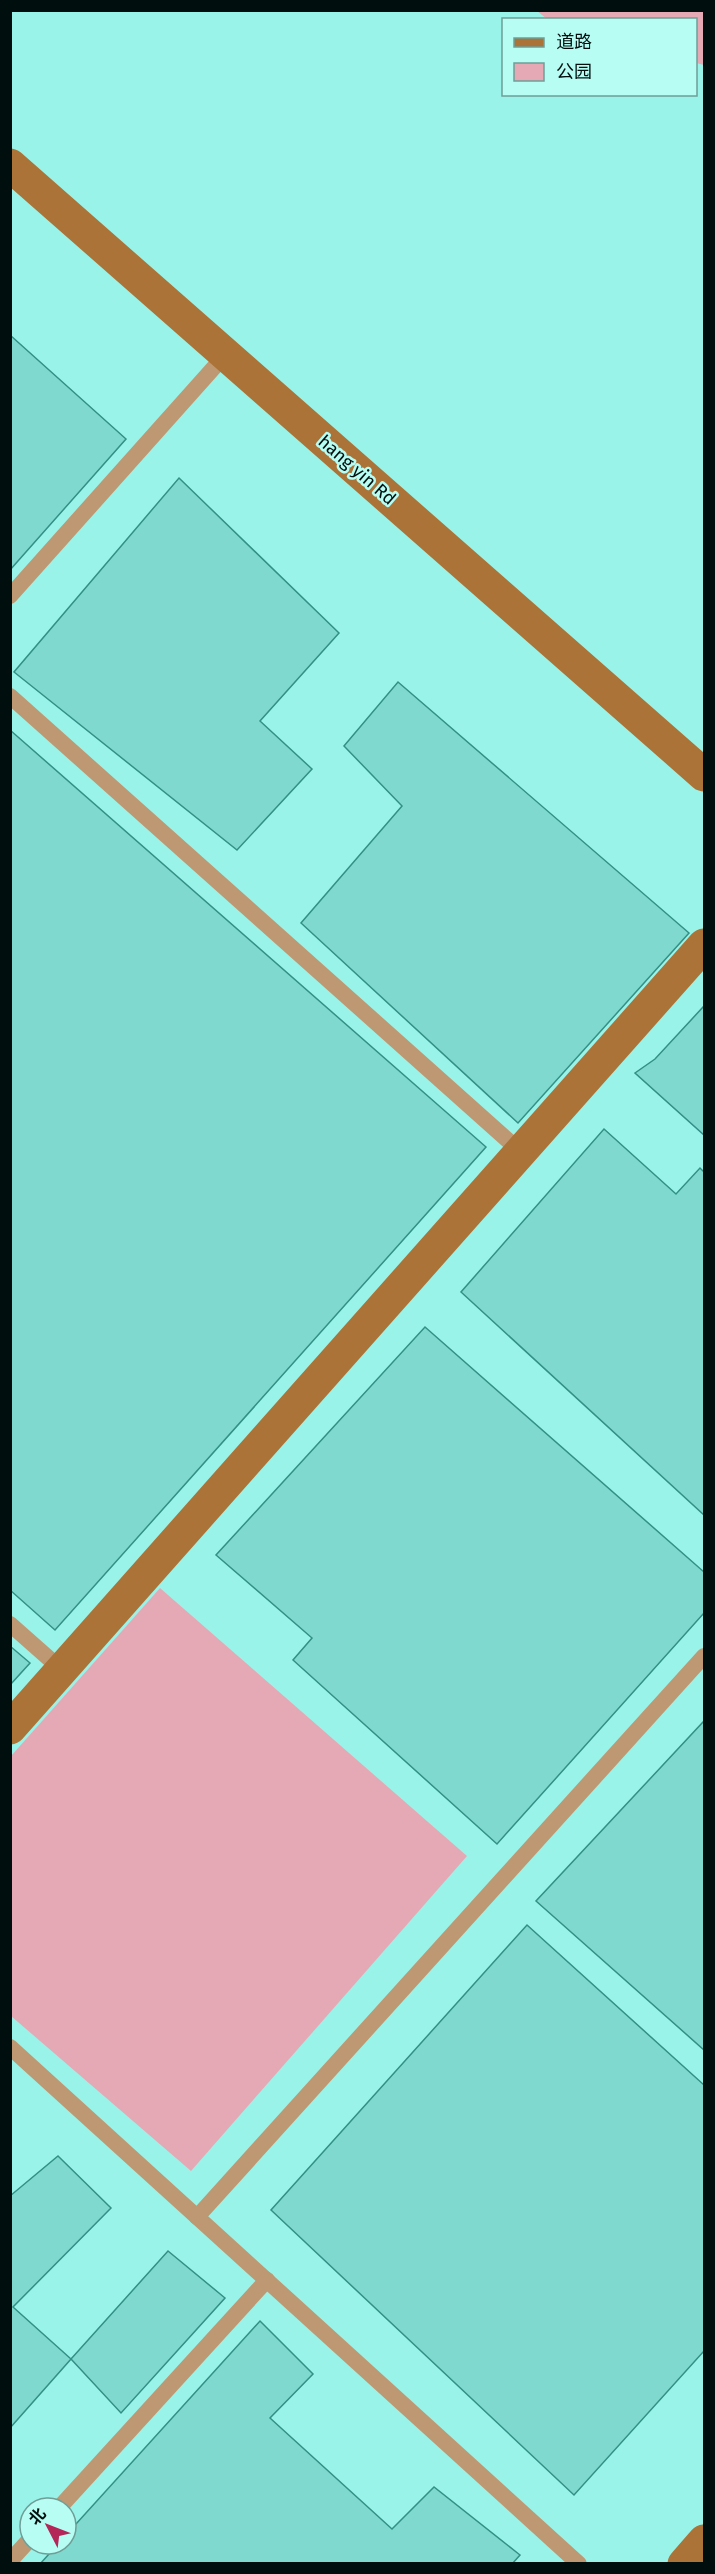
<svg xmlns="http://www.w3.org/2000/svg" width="715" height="2574" font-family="'Fira Sans','Noto Sans SC',sans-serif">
  <rect width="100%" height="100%" fill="#9af3e8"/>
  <g fill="#e5a9b5">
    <polygon points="537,11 704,11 704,65 696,63 696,20 547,19"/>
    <polygon points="160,1588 467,1856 191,2171 11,2016 11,1756"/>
  </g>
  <g fill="#80d9ce" stroke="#339086" stroke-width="1.5">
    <polygon points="10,335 126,439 10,570"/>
    <polygon points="179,478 339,633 260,721 312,769 237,850 14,672"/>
    <polygon points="398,682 689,933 518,1123 301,923 402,806 344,746"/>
    <polygon points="10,730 486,1147 55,1630 10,1590"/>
    <polygon points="704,1006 704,1135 635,1073 655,1059"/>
    <polygon points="604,1129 676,1194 700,1168 704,1172 704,1515 461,1292"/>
    <polygon points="425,1327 704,1572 704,1613 497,1844 293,1660 312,1638 216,1555"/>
    <polygon points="10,1646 30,1663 10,1685"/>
    <polygon points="704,1721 704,2050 536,1901"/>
    <polygon points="527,1925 704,2085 704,2351 574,2495 271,2210"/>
    <polygon points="58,2156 111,2208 13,2307 71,2359 10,2428 10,2196"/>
    <polygon points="168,2251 225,2298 121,2413 71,2359"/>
    <polygon points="260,2321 313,2374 270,2418 392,2529 434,2487 520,2555 512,2564 40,2564 58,2544 66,2544 66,2535"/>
  </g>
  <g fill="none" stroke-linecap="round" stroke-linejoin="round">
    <g stroke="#be9873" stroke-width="16">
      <polyline points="10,596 226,354"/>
      <polyline points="10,696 521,1152"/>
      <polyline points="10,1624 62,1670"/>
      <polyline points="10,2047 579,2564"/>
      <polyline points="197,2217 704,1656"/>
      <polyline points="59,2508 267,2280"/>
      <polyline points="10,2561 30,2539"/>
    </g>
    <g stroke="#ab7337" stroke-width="33">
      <polyline points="10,165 704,775"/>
      <polyline points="10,1728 704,945"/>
      <polyline points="684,2564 704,2541"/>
    </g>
  </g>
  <g text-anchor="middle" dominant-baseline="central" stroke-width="5" stroke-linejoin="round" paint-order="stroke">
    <g font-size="18" fill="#000f0d" stroke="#b7fdf3">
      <text transform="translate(357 470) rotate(41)">hang yin Rd</text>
    </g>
  </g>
  <rect width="715" height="2574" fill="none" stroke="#000f0d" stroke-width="24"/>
  <rect x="502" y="18" width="195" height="78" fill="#b7fdf3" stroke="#6e9e97" stroke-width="1.5"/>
  <rect x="514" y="38" width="30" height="9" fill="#ab7337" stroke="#6e9e97" stroke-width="1.5"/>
  <text x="556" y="48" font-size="18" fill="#000f0d">道路</text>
  <rect x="514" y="63" width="30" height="18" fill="#e5a9b5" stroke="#6e9e97" stroke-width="1.5"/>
  <text x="556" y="78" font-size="18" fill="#000f0d">公园</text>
  <g transform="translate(48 2526) rotate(312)"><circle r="28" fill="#b7fdf3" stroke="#6e9e97" stroke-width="1.5"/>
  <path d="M0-4.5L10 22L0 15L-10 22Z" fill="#b42558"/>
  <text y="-9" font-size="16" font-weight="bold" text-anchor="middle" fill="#000f0d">北</text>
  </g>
</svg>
